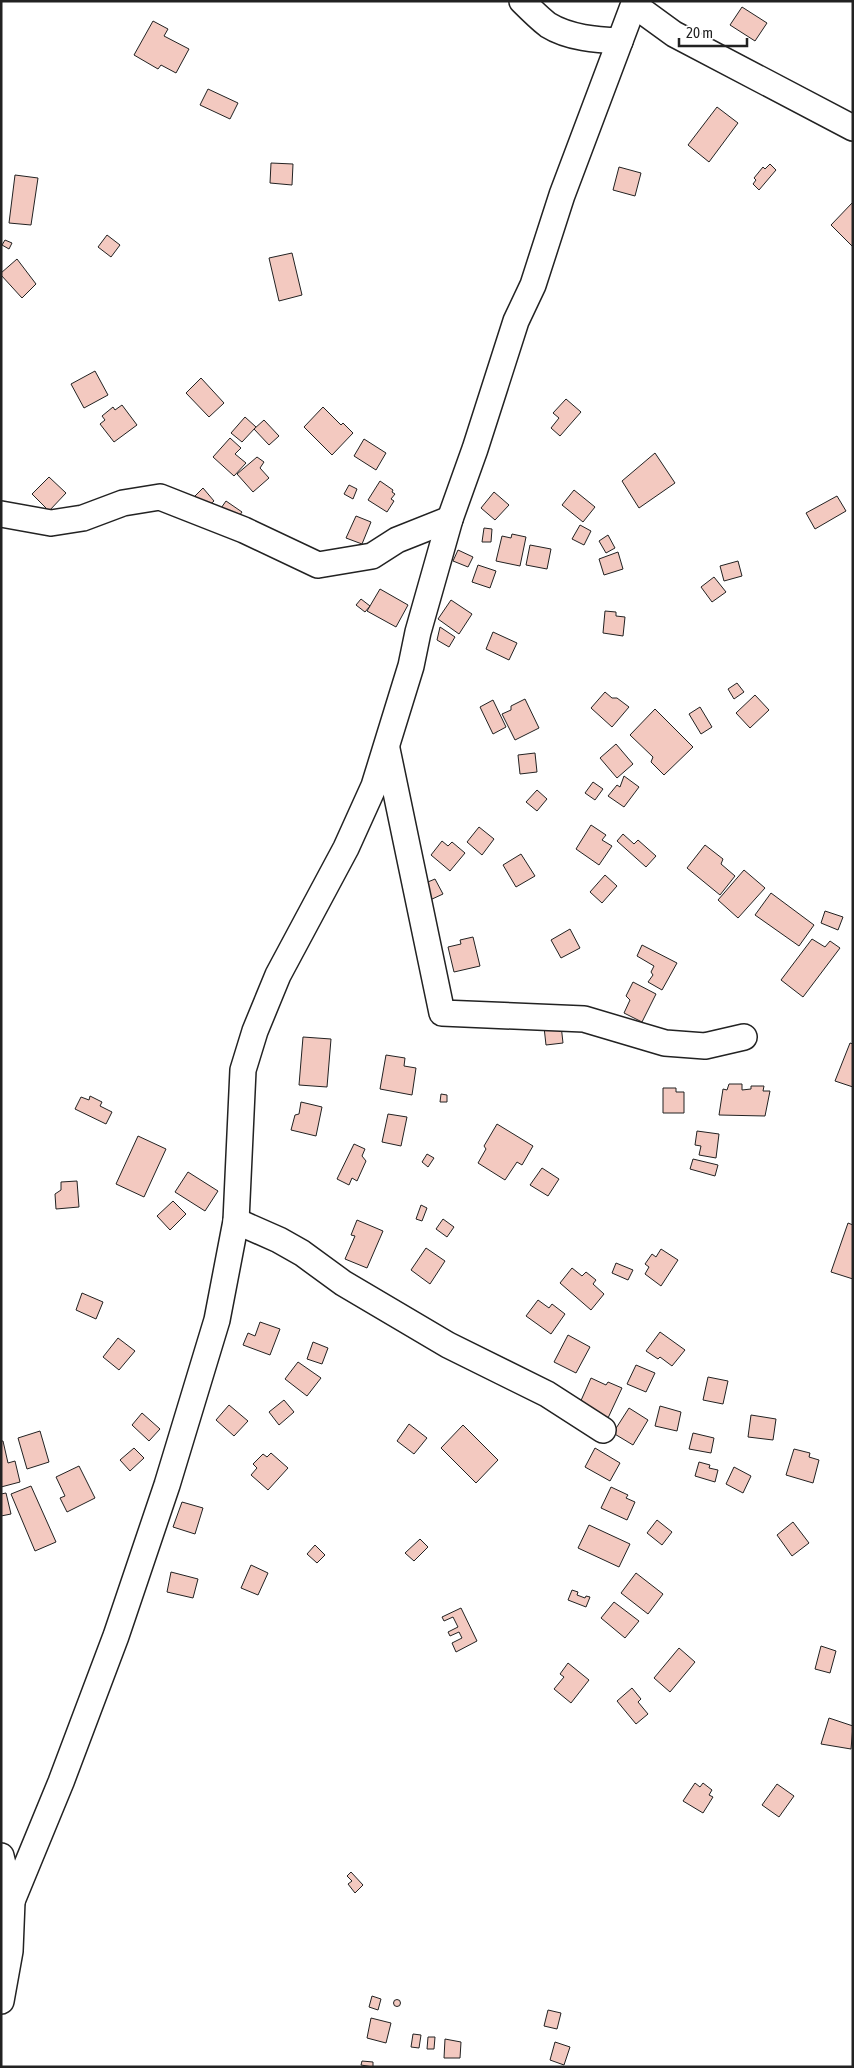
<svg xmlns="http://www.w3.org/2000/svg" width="854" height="2068" font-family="'Asap Condensed',sans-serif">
  <rect width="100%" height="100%" fill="#fff"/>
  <g fill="#f3c9c0" stroke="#222">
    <polygon points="742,7 767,23 755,41 730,25"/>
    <polygon points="153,21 168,29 164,36 189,49 176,73 161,65 158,69 134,55"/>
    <polygon points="208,89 238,103 230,119 200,105"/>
    <polygon points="717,107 738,123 709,162 688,145"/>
    <polygon points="271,163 293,164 292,185 270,183"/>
    <polygon points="770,164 776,170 759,190 753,184 756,180 754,178 763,167 765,169"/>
    <polygon points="619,167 641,173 635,196 613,190"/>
    <polygon points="15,175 38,178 31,225 9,223"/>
    <polygon points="853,202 853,246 852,246 831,225"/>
    <polygon points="107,235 120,245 111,257 98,247"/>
    <polygon points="5,240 12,243 9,249 2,245"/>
    <polygon points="292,253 302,295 279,301 269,258"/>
    <polygon points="17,259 36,284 22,298 1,275 1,273"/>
    <polygon points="95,371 108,395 84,408 71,384"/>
    <polygon points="201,378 224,403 209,417 186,393"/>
    <polygon points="566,399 581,412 560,436 551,428 559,418 553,413"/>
    <polygon points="122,405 137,425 114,442 100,424 105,420 102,416 113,407 115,410"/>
    <polygon points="323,407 341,425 343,423 353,433 332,455 304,427"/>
    <polygon points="245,417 256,427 242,442 231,433"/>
    <polygon points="264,420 279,436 269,445 254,429"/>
    <polygon points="230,438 241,448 235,454 246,463 234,476 213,457"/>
    <polygon points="364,439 386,453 376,470 354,456"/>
    <polygon points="655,453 675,483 639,508 622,481"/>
    <polygon points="257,457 264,462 260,468 269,478 253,492 237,474"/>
    <polygon points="49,477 66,493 49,511 32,494"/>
    <polygon points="380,481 393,490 392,492 395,494 391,499 394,501 387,512 368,500"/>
    <polygon points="349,485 357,489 353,499 344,494"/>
    <polygon points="203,488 214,501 206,508 195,496"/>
    <polygon points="574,490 595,507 583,522 562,505"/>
    <polygon points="494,492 509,505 495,520 481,508"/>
    <polygon points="837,496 846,511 815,529 806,513"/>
    <polygon points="226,501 242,512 235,522 219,511"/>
    <polygon points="356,516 371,522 362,544 346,538"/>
    <polygon points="580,525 591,531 584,545 572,539"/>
    <polygon points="484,528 492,529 491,542 482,542"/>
    <polygon points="512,534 526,537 520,566 496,561 502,536 511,538"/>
    <polygon points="608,535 615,548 606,553 599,541"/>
    <polygon points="530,545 551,549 547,569 526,565"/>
    <polygon points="458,550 473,557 468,567 453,561"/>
    <polygon points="618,552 623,569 604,575 599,559"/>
    <polygon points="738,561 742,576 724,581 720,566"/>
    <polygon points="478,565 496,571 490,588 472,582"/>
    <polygon points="714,577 726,592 712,602 701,587"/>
    <polygon points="380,589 408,605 396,627 367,611"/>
    <polygon points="361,599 370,606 365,612 356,605"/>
    <polygon points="451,600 472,614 459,634 438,619"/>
    <polygon points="605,611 616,612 616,616 625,617 623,636 603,633"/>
    <polygon points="440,627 455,637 449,647 437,640"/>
    <polygon points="493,632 517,643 509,660 486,649"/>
    <polygon points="737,683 744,692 734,699 728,689"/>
    <polygon points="605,692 612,698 617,698 629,707 612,727 591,708"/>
    <polygon points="755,695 769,710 750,728 736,713"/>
    <polygon points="525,699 539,728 515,740 502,714 511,710 511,706"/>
    <polygon points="493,700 506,727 493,734 480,707"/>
    <polygon points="700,707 712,727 701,734 689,714"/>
    <polygon points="655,709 693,747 664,775 651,762 653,757 630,735"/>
    <polygon points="616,744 633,764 617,778 600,758"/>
    <polygon points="535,753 537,772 520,774 518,755"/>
    <polygon points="624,776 639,787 624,807 608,796 617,785 620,787"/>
    <polygon points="593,782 603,789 595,800 585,793"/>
    <polygon points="537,790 547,799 537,811 526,802"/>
    <polygon points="591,825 606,835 602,840 612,846 599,865 576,849"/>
    <polygon points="479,827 494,839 482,855 467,842"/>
    <polygon points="623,834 634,844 638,840 656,856 646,867 617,841"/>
    <polygon points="442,841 448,846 452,842 465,853 450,871 431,855"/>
    <polygon points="705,845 723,859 721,864 735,876 720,895 687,868"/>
    <polygon points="521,854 535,876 516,887 503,865"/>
    <polygon points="744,870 765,888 738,918 718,900"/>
    <polygon points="605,875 617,886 602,903 590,892"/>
    <polygon points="435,879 443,894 430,900 423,884"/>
    <polygon points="771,893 814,925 799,946 755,915"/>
    <polygon points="825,911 843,917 838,930 821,923"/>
    <polygon points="570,929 580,948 561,958 551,940"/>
    <polygon points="473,937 480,966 454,972 448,947 461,944 460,940"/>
    <polygon points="812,939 825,947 830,941 840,948 803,997 781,980"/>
    <polygon points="642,945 677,963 662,990 648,982 653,975 651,972 654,966 637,956"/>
    <polygon points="633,982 656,994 642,1022 624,1013 630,1000 626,996"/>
    <polygon points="561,1025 563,1043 546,1045 544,1027"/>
    <polygon points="303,1037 331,1039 327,1087 299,1085"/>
    <polygon points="850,1043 853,1044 853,1087 835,1081"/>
    <polygon points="386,1055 405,1058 404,1066 416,1068 412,1095 380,1089"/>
    <polygon points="729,1084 742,1084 742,1090 751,1089 751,1086 764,1086 763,1091 770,1091 765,1116 719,1115 723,1089 727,1090"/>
    <polygon points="663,1088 676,1088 676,1092 684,1092 684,1113 663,1113"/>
    <polygon points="441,1094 447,1095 447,1102 440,1102"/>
    <polygon points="90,1096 102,1102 100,1106 112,1112 106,1124 75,1109 81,1097 89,1100"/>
    <polygon points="301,1102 322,1107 316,1136 291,1130 295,1115 299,1114"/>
    <polygon points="388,1114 407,1117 401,1146 382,1142"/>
    <polygon points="497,1124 533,1146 522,1165 517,1162 505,1180 478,1163 486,1149 484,1146"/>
    <polygon points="697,1131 719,1134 716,1158 699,1155 701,1146 695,1145"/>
    <polygon points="138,1136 166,1149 144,1197 116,1184"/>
    <polygon points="354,1144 365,1149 362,1156 366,1161 357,1181 352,1178 349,1185 337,1179"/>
    <polygon points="427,1154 434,1158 428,1167 422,1162"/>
    <polygon points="693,1159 718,1165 715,1176 690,1169"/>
    <polygon points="542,1168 559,1179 548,1196 530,1185"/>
    <polygon points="188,1172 218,1191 205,1211 175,1192"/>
    <polygon points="77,1181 79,1207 56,1209 55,1194 61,1190 61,1182"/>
    <polygon points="173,1201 186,1214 170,1230 157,1216"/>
    <polygon points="421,1205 427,1208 422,1221 416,1219"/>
    <polygon points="443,1219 454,1227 447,1237 436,1229"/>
    <polygon points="357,1220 383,1231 367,1268 345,1259 355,1236 351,1235"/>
    <polygon points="848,1223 853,1225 853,1279 831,1272"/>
    <polygon points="426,1248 445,1261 430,1284 411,1270"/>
    <polygon points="661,1249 678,1260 661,1286 645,1274 649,1267 645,1264 652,1254 656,1257"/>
    <polygon points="616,1263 633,1270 628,1280 612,1273"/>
    <polygon points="572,1268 582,1276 586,1272 596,1280 593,1284 604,1294 591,1310 560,1283"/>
    <polygon points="82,1293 103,1302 96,1319 76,1310"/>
    <polygon points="538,1300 549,1308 552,1304 565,1314 551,1334 526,1316"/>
    <polygon points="260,1322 280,1329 270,1355 243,1345 248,1333 255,1336"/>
    <polygon points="660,1332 685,1350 672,1366 660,1357 658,1359 646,1351"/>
    <polygon points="568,1335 590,1347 576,1373 554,1362"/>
    <polygon points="118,1338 135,1351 119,1370 103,1357"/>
    <polygon points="313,1342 328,1348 322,1364 307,1359"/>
    <polygon points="298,1362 321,1378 307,1396 285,1379"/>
    <polygon points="636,1365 655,1373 646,1392 627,1384"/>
    <polygon points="708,1377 728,1381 723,1404 703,1400"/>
    <polygon points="591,1378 606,1385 608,1382 622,1388 608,1418 579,1405"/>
    <polygon points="284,1400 294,1412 279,1425 269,1412"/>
    <polygon points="229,1405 248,1421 234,1436 216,1420"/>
    <polygon points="660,1406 681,1412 677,1431 655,1426"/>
    <polygon points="629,1408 648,1420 633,1445 613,1433"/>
    <polygon points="142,1413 160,1429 149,1441 132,1425"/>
    <polygon points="751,1415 776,1419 773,1440 748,1437"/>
    <polygon points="409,1424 427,1438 414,1454 397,1441"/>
    <polygon points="463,1425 498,1460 476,1483 441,1448"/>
    <polygon points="40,1431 49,1462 27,1469 18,1438"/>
    <polygon points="693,1433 714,1438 711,1453 689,1449"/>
    <polygon points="1,1441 3,1441 8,1463 15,1461 20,1482 1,1487"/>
    <polygon points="134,1448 144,1458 130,1471 120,1460"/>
    <polygon points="595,1448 620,1463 610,1481 585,1467"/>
    <polygon points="794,1449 810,1453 809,1457 819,1460 813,1483 786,1475"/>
    <polygon points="271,1453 288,1468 268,1490 251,1475 257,1468 253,1464 263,1454 267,1457"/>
    <polygon points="699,1462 710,1465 709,1468 718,1470 715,1482 695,1476"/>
    <polygon points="79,1466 95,1498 67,1512 60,1498 65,1496 56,1477"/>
    <polygon points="734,1467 751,1476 743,1493 726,1484"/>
    <polygon points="31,1486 56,1542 35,1551 11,1494"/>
    <polygon points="611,1487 628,1495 626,1498 635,1502 627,1520 601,1508"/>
    <polygon points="6,1493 11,1514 1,1516 1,1494"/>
    <polygon points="182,1502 203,1508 195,1534 173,1527"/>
    <polygon points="657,1520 672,1532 662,1545 647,1533"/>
    <polygon points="793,1522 809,1543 792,1556 777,1535"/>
    <polygon points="589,1525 630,1544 619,1567 578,1548"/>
    <polygon points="420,1539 428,1547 414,1561 405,1553"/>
    <polygon points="315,1545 325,1555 317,1563 307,1554"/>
    <polygon points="251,1565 268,1573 258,1595 241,1588"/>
    <polygon points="171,1572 198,1579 193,1598 167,1592"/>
    <polygon points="636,1573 663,1594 648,1614 621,1593"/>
    <polygon points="572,1590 578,1592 577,1595 585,1598 586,1596 590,1597 586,1607 568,1600"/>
    <polygon points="614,1602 639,1621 625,1638 601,1618"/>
    <polygon points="461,1608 477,1641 456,1652 452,1643 462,1638 459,1632 450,1636 448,1632 458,1627 453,1617 444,1621 442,1617"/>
    <polygon points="821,1646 836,1651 830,1673 815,1669"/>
    <polygon points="679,1648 695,1662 670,1692 654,1678"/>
    <polygon points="568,1663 589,1680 571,1703 554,1689 564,1677 560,1674"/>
    <polygon points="632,1688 641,1699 638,1702 648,1714 636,1724 617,1701"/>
    <polygon points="829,1718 853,1726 851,1749 821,1744"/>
    <polygon points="695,1783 700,1787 703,1783 712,1790 709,1795 713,1797 703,1813 683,1801"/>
    <polygon points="777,1784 794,1796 779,1817 762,1805"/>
    <polygon points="351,1872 363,1885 355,1893 348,1884 352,1881 347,1876"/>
    <polygon points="372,1996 381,1999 378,2010 369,2007"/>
    <circle cx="397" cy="2003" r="3.5"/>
    <polygon points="548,2010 561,2013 557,2029 544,2026"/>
    <polygon points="371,2018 391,2023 386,2043 367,2038"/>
    <polygon points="413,2034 421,2035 419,2048 411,2047"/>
    <polygon points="428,2037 435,2037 434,2049 427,2049"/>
    <polygon points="445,2039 461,2042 460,2058 444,2058"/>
    <polygon points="555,2042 570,2047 564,2065 550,2060"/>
    <polygon points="362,2061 373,2062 373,2067 361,2065"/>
  </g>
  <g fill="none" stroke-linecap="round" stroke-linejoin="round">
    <defs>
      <g id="minor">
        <path d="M522,1C530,9 539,18 548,25C569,38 597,40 620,41"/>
        <polyline points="634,5 674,34 853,128"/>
        <polyline points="1,514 51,523 83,518 123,503 160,497 244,530 318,565 372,556 397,540 450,519"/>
        <polyline points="387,749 442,1013 584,1019 665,1043 705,1046 744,1037"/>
        <polyline points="236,1221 279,1240 302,1253 343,1283 448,1345 547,1394 603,1430"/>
        <polyline points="1,1856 12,1901 10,1951 1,2001"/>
        <polyline points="12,1901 61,1782 116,1636 167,1485 217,1320 236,1221 243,1070 255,1031 278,975 346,848 374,786 411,666 418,632 450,519 475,449 516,321 533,285 562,195 635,1"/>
      </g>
    </defs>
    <use href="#minor" stroke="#222" stroke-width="28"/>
    <use href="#minor" stroke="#fff" stroke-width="25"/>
  </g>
  <rect width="854" height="2068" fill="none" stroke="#222222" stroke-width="5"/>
  <path d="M679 38v8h68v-8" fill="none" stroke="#222222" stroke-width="2.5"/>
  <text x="686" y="38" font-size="15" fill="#222222" stroke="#ffffff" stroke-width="4" paint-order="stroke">20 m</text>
</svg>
